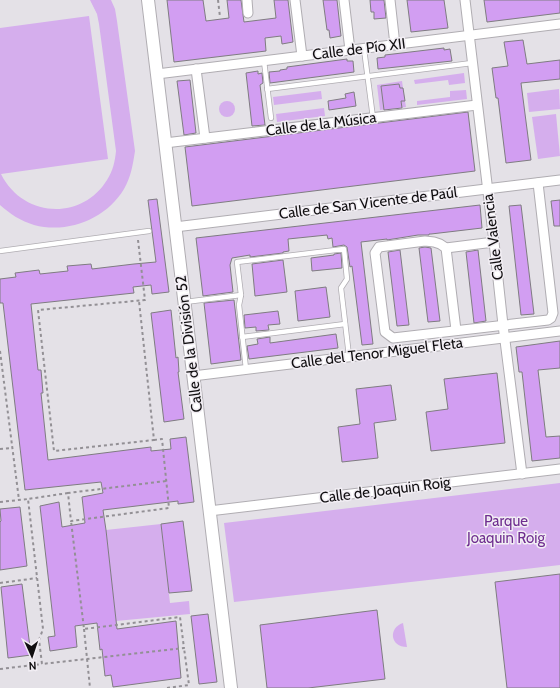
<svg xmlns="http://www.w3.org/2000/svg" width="560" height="688" font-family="Cabin,sans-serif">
  <rect width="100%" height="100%" fill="#e4e1e7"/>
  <g fill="#d5aeed">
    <path d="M90,0H111L115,9L117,21L135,151C133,164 131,177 124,189C106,219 68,234 34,225C21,221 10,214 0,205V28L89,16L108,159L1,174C22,217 81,222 107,180C113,171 115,161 116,151L99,24L97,14Z"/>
    <polygon points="464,73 465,83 449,85 448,80 415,84 414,80"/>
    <polygon points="402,81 403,88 399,88 399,84 381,86 384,108 401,106 401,101 405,101 406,107 380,110 377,85"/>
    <polygon points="559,89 560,109 529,112 527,93"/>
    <polygon points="466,90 467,99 417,105 417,101 450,97 450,91"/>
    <polygon points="321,91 322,99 274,105 273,97"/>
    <circle cx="227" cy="109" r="8"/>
    <polygon points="324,108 325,116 277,122 276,114"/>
    <polygon points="556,114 560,156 538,159 532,117"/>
    <polygon points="560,483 560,565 234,602 224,523"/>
    <polygon points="161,524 170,603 189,601 190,614 116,621 106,530"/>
    <path d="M403,623L407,647C390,647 388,628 403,623Z"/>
  </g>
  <g fill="#d29ef2" stroke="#7f7c81">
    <polygon points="167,0 203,0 206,21 229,18 227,0 241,0 244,22 276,18 274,0 288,0 293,42 282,44 281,36 265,38 266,51 174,62"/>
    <polygon points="323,0 337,0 341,36 330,38 329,30 327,30"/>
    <polygon points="370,0 384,0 386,18 374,19 374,12 371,12"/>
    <polygon points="407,0 444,0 448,28 411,32"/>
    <polygon points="484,0 560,0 560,13 487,22"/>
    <polygon points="523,40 527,64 560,60 560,79 521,83 531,160 506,163 498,98 496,98 492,68 508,66 504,42"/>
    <polygon points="444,48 444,50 450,49 452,61 378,69 377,58 385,57 385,55"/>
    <polygon points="347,59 347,61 353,61 354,72 270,83 269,72 280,71 280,70 287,69 287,67"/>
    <polygon points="258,71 258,74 262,73 263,83 260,85 265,125 252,126 246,73"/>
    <polygon points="190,80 196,133 184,135 177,81"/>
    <polygon points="399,84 400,88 403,88 405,101 401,101 402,108 384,110 381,86"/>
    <polygon points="354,92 356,106 329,110 328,101 346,98 345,94"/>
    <polygon points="468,112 475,171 192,206 185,147"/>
    <polygon points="157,199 169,292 152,294 151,285 133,287 134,293 31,304 38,370 41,370 43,393 41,393 48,460 151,447 151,451 171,449 170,439 186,437 194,502 178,504 178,501 103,510 106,530 117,629 176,621 181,678 113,687 111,675 105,676 102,649 100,650 97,623 75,626 77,647 50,651 48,637 55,636 40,506 59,502 62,527 85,523 82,497 103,493 101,482 25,490 3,303 0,303 0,279 16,277 15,273 39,270 40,274 68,271 67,266 91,264 92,269 134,264 156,262 148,200"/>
    <polygon points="560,200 560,226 554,226 551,201"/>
    <polygon points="480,205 482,228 431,234 429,234 429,235 418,235 387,240 387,239 361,242 373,344 362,345 352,266 350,267 347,247 344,245 333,247 332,238 328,239 327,235 288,239 289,251 283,252 283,253 250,257 250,255 232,258 230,265 233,292 203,296 196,238"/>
    <polygon points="521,205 534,314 521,315 509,206"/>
    <polygon points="425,247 431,248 440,321 428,322 419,248"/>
    <polygon points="400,250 409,325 397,326 388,252"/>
    <polygon points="478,250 486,321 474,323 466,252"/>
    <polygon points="341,253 342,268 312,271 311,258 334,255 334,254"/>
    <polygon points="283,260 287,292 255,296 252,264"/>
    <polygon points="326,287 330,317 298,321 295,291"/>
    <polygon points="234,300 241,360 211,364 204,303"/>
    <polygon points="171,310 176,358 178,357 179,372 178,372 184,419 164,422 151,313"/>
    <polygon points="278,311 280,324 268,325 269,330 256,331 256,327 245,328 244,315"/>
    <polygon points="336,334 338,348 249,359 247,346 258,344 257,339 270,337 270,343"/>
    <polygon points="560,341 560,368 538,370 546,437 560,436 560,458 532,461 522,372 519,372 516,347"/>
    <polygon points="497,373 505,443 431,451 426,412 448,409 444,379"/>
    <polygon points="391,385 396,420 374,423 378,458 342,462 338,427 360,424 356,389"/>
    <polygon points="20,507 27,566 0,570 0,522 1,521 0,509"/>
    <polygon points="183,521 192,591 169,593 161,524"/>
    <polygon points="560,574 560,688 507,688 495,582"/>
    <polygon points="22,584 31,655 8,658 1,587"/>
    <polygon points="377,610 385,679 308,688 267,688 260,625"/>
    <polygon points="208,614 217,682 199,684 191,616"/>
  </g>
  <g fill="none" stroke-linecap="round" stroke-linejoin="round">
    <defs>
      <g id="lane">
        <polyline points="364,49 373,118"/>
        <polyline points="264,61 271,118"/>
        <polyline points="267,89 472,63"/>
        <polyline points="0,251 149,231"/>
        <polyline points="185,302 241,295"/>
        <polyline points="242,337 345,324"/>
        <polyline points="246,369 239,305 241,295 237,262 344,249 347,279 341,288 349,356"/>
      </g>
      <g id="street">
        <polyline points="247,0 248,13"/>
        <polyline points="295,0 302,56"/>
        <polyline points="344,0 350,50"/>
        <polyline points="390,0 395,45"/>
        <polyline points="465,0 494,242 503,325 522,474"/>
        <polyline points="196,69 205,138"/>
        <polyline points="157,74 560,24"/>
        <polyline points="165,143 477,105"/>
        <polyline points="175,227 560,180"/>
        <polyline points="494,242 446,248 440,244 434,242 425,241 379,247 375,253 385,332 393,338 548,320 551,318 553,313 538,183"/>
        <polyline points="446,248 456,330"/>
        <polyline points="193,376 560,331"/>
        <polyline points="209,511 560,469"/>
      </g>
      <polyline id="secondary" points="148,0 231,688"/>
    </defs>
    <use href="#lane" stroke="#b0adb2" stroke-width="6"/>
    <use href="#street" stroke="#b0adb2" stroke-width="11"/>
    <use href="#secondary" stroke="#b0adb2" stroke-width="14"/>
    <g stroke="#939095" stroke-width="2" stroke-dasharray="3 3" stroke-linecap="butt">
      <polyline points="218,0 220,17"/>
      <polyline points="138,240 145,300 38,310 54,451 154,440 139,301"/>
      <polyline points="0,351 19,500"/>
      <polyline points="154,440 162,439 169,508 71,521 68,493 166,481"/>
      <polyline points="0,449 12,448"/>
      <polyline points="68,493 28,499 43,629 39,640 42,664 184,648 180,617 84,629 71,521"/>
      <polyline points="0,502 28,499"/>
      <polyline points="0,583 37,578"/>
      <polyline points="84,629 90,688"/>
      <polyline points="0,669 42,664"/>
      <polyline points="167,688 189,685 184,648"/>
    </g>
    <use href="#lane" stroke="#fff" stroke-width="4.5"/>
    <use href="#street" stroke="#fff" stroke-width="9"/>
    <use href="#secondary" stroke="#fff" stroke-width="12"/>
  </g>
  <g text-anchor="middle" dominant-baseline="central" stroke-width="3" stroke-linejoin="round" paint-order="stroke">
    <g font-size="15" fill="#110f11" stroke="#f2eef4">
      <text transform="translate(359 49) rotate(-7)">Calle de Pío XII</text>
      <text transform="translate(321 124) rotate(-7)">Calle de la Música</text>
      <text transform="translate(368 203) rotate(-7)">Calle de San Vicente de Paúl</text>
      <text transform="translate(493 237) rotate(-97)">Calle Valencia</text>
      <text transform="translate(189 344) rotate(-97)">Calle de la División 52</text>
      <text transform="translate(377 353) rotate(-7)">Calle del Tenor Miguel Fleta</text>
      <text transform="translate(385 490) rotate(-7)">Calle de Joaquin Roig</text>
    </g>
    <g font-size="15" fill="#6f2e90" stroke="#f2eef4">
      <text x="506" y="521">Parque<tspan x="506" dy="17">Joaquin Roig</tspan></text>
    </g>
  </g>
  <g transform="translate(32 656) rotate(177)" stroke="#f2eef4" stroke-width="3" paint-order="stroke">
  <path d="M0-3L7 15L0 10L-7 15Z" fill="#110f11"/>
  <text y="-6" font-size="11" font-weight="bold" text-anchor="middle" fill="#110f11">N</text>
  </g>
</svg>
